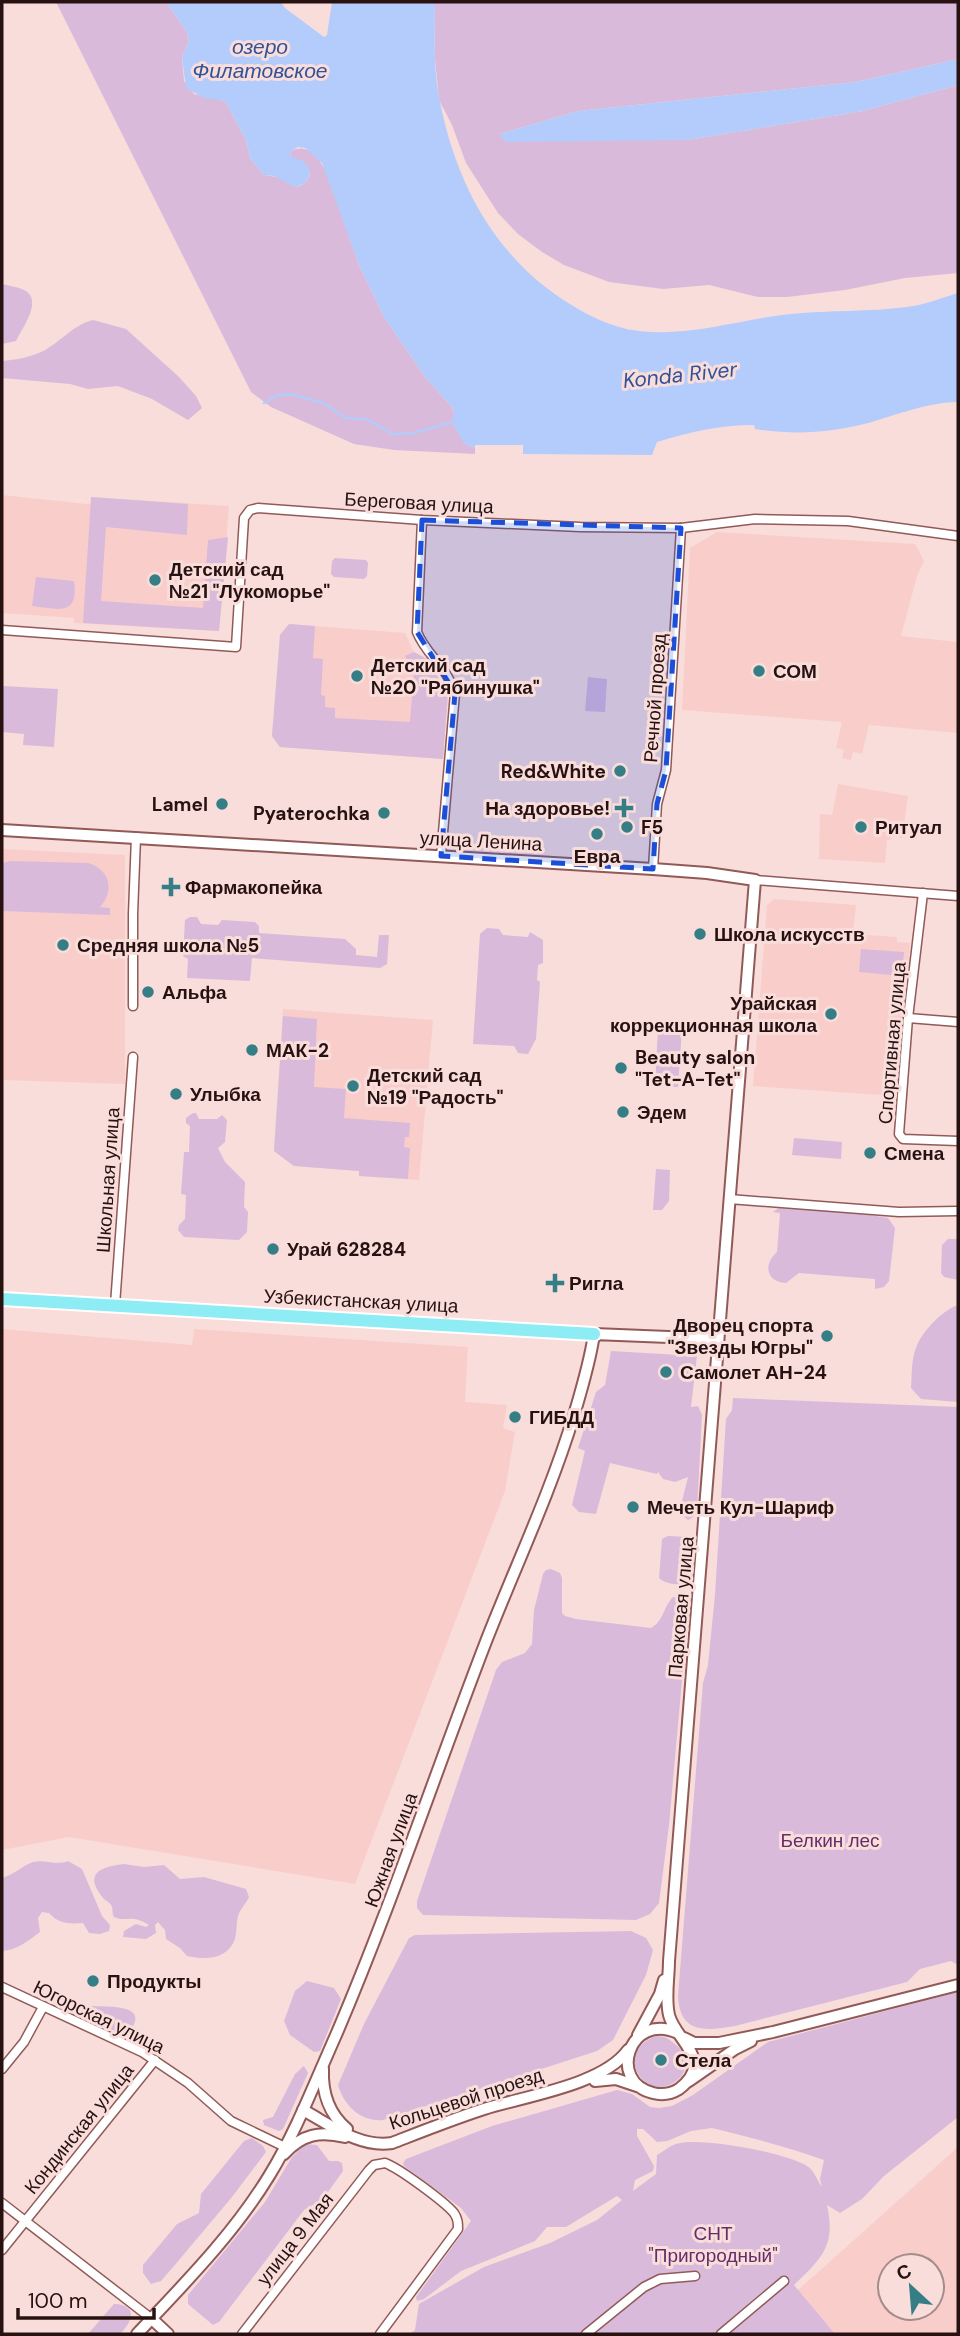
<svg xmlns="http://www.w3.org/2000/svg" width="960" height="2336" font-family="'DM Sans',sans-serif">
  <rect width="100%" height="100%" fill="#f8dddb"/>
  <g fill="#f9ceca" fill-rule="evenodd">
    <polygon points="2,495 87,504 91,504 91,497 229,506 219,631 74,623 74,618 2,613"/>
    <polygon points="717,532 915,544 924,561 917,576 901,636 958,642 958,733 869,725 862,754 853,752 851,760 842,758 844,750 836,748 842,722 682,710 690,548"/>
    <polygon points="289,624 405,633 414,652 427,659 448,693 443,759 280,747 272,736 280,635"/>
    <polygon points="838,784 908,796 902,838 892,836 891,840 887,840 885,863 819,859 820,814 832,815"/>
    <polygon points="2,849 125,855 125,1084 2,1080"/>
    <polygon points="774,899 856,905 853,934 897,937 897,942 910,943 895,1096 753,1086 767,905"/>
    <polygon points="283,1009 433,1020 419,1180 359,1176 359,1171 294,1166 274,1151"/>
    <polygon points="2,1329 192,1345 194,1329 468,1347 465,1402 507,1405 503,1428 515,1432 505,1491 355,1884 69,1837 2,1850"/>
    <path d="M958,2147V2334H835L797,2291ZM890,2266H932V2308H890Z"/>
  </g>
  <g fill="#d9badb" fill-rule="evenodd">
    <path d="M56,2H166L187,32L189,40L182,57L184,81L194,94L225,101L246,140L250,158L264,175C268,176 273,176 277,177C291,182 296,195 309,178L310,172L300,160L294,159L290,155L291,151C309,141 322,162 328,176L359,265L384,317L425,377L452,407L464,443L475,448V454L394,450L354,444L271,407L251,392Z"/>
    <polygon points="435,2 958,2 958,59 856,82 578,111 499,134 607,140 688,140 863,111 958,85 958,273 905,278 845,290 787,297 758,297 709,285 663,289 609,282 564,265 542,252 518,234 498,213 466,163 452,125 439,100 435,58"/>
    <path d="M2,284C9,286 18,287 24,290C44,300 22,328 16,341L2,344Z"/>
    <path d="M93,320L126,329L179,377L196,396L202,408L188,420L152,399L118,386L88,389L70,384L2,378V361C16,360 32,357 45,350C63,340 73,325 93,320Z"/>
    <polygon points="91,497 188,504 187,535 106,527 101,601 203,608 208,540 228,537 219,631 83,623"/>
    <polygon points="335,558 366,560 368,563 367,576 364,579 334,577 331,574 332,561"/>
    <path d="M36,577L74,581C79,617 58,609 32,606Z"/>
    <polygon points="289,624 315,626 313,658 323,659 321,695 325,696 325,707 335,708 335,718 410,722 414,670 405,656 414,652 427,659 448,693 443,759 280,747 272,736 280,635"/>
    <polygon points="588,677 607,679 605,712 585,711"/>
    <polygon points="2,686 58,689 54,747 23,745 24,734 2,732"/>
    <path d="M11,861L88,863C110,869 115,891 100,907L110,908V915L2,911V863Z"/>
    <polygon points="190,917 197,917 201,924 218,925 222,920 255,922 259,926 259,933 345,939 356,949 356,955 377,957 379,935 389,935 387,964 380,968 252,958 250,981 187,978 188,959 183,956 185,920"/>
    <polygon points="487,928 499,929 503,935 528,937 530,932 543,940 543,963 538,965 537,980 540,982 536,1039 528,1054 518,1053 514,1046 473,1044 480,934"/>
    <polygon points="861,949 904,952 902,976 859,972"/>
    <polygon points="283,1016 317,1019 314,1087 346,1089 344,1118 410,1123 409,1137 405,1137 404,1147 410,1148 408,1179 359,1176 359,1171 294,1166 274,1151"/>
    <polygon points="658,1028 682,1029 678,1087 655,1086"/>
    <polygon points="193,1113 196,1113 199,1119 217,1119 222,1115 227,1120 225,1142 218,1148 225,1162 245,1182 244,1207 248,1212 247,1232 239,1240 184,1237 178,1230 179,1225 185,1219 186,1195 181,1194 184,1152 189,1152 190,1126 186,1123 186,1118"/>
    <polygon points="794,1138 842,1142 841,1159 792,1155"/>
    <polygon points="656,1169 670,1170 669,1201 662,1210 653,1210"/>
    <path d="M779,1208L859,1213L888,1218L895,1228L889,1281L884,1287L875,1289V1279L799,1273L786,1283C766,1282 763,1264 777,1252L780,1213L773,1212Z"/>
    <polygon points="948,1239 958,1239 958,1280 944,1277 941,1273 942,1245"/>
    <path d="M958,1305V1402L921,1399L911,1388C912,1374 911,1357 918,1343C925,1329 943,1310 958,1305Z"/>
    <polygon points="611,1351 697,1356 691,1407 698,1406 702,1415 697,1511 693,1517 688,1520 682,1514 681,1505 688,1477 675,1482 663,1479 658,1472 657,1474 610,1463 596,1514 579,1512 572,1505 585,1451 578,1448 596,1392 605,1385"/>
    <path d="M733,1398L958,1407V1965L951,1961L920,1969L907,1982L735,2026C705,2031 680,2034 678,1996L703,1683L708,1665L715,1595L726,1419L732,1410Z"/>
    <path d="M668,1536L688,1537L696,1543L691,1582C683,1586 666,1585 659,1578L662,1539Z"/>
    <path d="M551,1569L560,1573L562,1578V1613L565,1616L576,1619L651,1628C664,1621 663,1607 673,1597L683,1598L689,1602L669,1825L659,1903L650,1914L636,1920L423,1915L417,1908V1901L496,1670L502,1662L525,1653L532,1644L534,1610L543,1574L546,1570Z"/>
    <path d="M68,1861L82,1869L102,1916L110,1925L109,1931L100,1934L89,1933L83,1923C69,1924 59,1924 49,1913L42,1912L38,1918L40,1932C28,1941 17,1950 2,1951V1878C13,1875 24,1865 33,1862C45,1859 56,1866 68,1861Z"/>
    <path d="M124,1864L144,1867L164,1865L180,1879L204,1877L246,1889L249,1897C246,1904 240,1909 238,1916C236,1924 237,1931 235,1939C227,1960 205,1960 187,1956L180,1948L166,1939L165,1930L158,1922L155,1925L156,1933L146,1939L123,1937L124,1931L136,1924L146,1927L149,1925C130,1913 127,1923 114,1917C112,1914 113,1910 112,1907C111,1903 106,1901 104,1899C82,1873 101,1867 124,1864Z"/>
    <path d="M631,1931L646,1938L653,1950L646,1975L613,2040L597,2051L383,2120C361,2122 344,2106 338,2085L364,2024L409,1938L415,1935Z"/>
    <polygon points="307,1981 334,1988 341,1999 320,2051 314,2052 290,2035 284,2021 295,1991"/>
    <path d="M958,1992V2117L884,2176L862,2199L840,2213L827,2205C836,2246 822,2258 794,2285L835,2334H410L415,2330L419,2304L484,2267L550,2243L597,2220L622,2200L617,2196L566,2227H547L535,2241L461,2271L424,2299L417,2301L416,2297L471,2221L461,2208L404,2166L403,2163L406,2159L492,2126L617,2090L632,2094L650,2107L659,2108L672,2106L693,2095L768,2042ZM712,2128C750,2137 787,2147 824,2160L820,2179L822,2187C818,2182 814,2170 807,2166C787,2153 698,2136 676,2144C669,2146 663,2152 657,2155L656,2174L633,2191L635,2180L653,2171L654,2166L637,2136V2129H643L657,2142L667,2141L691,2131Z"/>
    <path d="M92,2006C109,2007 153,2004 128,2033L120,2034L86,2015V2008Z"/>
    <path d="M657,2036C666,2036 670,2040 676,2045C706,2070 661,2103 641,2078C627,2061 638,2041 657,2036Z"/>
    <polygon points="304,2066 308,2073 283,2129 279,2131 264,2125 263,2120 273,2117 295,2074"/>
    <polygon points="252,2138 263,2146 266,2152 232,2197 174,2266 161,2281 151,2284 143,2273 143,2265 177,2224 199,2213 201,2194 244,2141"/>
    <polygon points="305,2144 317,2145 329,2161 338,2161 342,2163 343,2171 323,2199 304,2210 219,2322 213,2325 188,2304 188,2295 265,2202 292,2157"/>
    <path d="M114,2304C139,2305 132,2322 120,2334H88Z"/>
  </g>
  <g fill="#b4ccfb">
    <path d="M166,2H281L285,8L324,37L327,35L332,2H435C435,35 433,70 440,102C456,182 493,253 562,299C585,314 611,328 639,331C690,337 741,319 791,314C830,310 869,312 907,307C924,305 942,298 958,293V402C928,402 897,415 868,423C830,433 794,435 755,429L754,425C720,425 689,432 657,442L652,455L523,454V445H475V448L464,443L452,423L454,413L452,407L425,377L384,317L359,265L322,163L305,148L298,147L291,151L290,155C295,160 301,158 305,163C316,174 306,186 294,187L274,176L264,175L250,158L246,140L225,101L204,98L186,88L182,57L189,40L187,32Z"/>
    <polygon points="958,59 958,85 863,111 688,140 506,142 499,134 578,111 856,82"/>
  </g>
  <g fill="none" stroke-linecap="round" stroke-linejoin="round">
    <polyline stroke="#b4ccfb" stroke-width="2.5" points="264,403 276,396 288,394 298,396 324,403 345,418 366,419 393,434 413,433 453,422"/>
    <defs>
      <g id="street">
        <path d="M422,520L417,632C426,655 448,668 455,693L441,856"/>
        <polyline points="2,630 236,647 244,518 250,510 258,508 422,520 580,527 681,528 755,519 848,521 958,536"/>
        <polyline points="653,869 657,804 666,770 681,528"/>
        <polyline points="755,880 958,896"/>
        <polyline points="923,893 908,1018 899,1134 903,1139 958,1141"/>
        <polyline points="133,1006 133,914 136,837"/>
        <polyline points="908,1018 958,1022"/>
        <polyline points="729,1199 899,1212 958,1211"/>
        <polyline points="115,1305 133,1057"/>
        <polyline points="2,1987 142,2052 188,2083 231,2121 285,2147"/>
        <polyline points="2,2069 24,2042 43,2007"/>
        <polyline points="2,2203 152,2319"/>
        <polyline points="2,2250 155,2060"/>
        <path d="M242,2334L369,2170L374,2165L385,2163C399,2168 445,2202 454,2213C458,2219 458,2223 458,2229L380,2334"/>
        <polyline points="586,2334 644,2287 660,2279 695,2276"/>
        <polyline points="721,2334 784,2281"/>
      </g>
      <g id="secondary">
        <path d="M2,830L653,869L707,873L755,880L669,1961C669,1978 665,1998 669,2015C675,2040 716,2061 679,2089C671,2094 661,2095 653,2093C607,2082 629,2011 678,2033"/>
        <polyline points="638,2035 660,1994 664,1980"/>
        <polyline points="684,2038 694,2043 719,2043 773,2032 958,1985"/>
        <path d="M323,2069C322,2092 329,2114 347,2129"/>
        <polyline points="595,2081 616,2079 637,2086"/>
        <polyline points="689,2081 735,2049 751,2041"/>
        <path d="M303,2110C331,2125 359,2148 392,2143C423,2131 453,2119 484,2109C525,2096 603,2085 628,2050"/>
        <path d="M284,2154C302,2134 320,2131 345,2137"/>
        <polyline points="152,2319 168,2334"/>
        <path d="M137,2334C184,2284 233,2235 269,2176C296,2132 315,2082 336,2035C391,1906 435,1774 485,1644C515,1567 550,1494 574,1415C582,1388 590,1362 594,1334L718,1339"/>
      </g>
      <polyline id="primary" points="2,1299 594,1334"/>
    </defs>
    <use href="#street" stroke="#915a57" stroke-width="11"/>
    <use href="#secondary" stroke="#915a57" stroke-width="14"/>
    <use href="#primary" stroke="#fff" stroke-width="16"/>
    <use href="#street" stroke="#fff" stroke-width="8"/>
    <use href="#secondary" stroke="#fff" stroke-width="10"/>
    <use href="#primary" stroke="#8eecf4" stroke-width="12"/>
  </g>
  <path fill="#1d4ed8" fill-opacity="0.2" stroke="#1d4ed8" stroke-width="5" stroke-dasharray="14 9" stroke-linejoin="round" d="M422,520L681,528L666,770L657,804L653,869L441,856L455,693L417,632Z"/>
  <g fill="#367e85" stroke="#f8dddb" stroke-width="2.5">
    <circle cx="155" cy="580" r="7"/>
    <circle cx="759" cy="671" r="7"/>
    <circle cx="357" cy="676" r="7"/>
    <circle cx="620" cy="771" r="7"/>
    <circle cx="222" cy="804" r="7"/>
    <path d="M620.5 797.5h7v7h7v7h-7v7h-7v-7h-7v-7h7z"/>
    <circle cx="384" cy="813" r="7"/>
    <circle cx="627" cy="827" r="7"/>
    <circle cx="861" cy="827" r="7"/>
    <circle cx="597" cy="834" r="7"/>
    <path d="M167.5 876.5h7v7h7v7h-7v7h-7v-7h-7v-7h7z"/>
    <circle cx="700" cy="934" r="7"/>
    <circle cx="63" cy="945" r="7"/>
    <circle cx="148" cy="992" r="7"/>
    <circle cx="831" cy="1014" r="7"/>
    <circle cx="252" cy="1050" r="7"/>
    <circle cx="621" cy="1068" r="7"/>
    <circle cx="353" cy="1086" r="7"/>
    <circle cx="176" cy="1094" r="7"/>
    <circle cx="623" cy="1112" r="7"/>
    <circle cx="870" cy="1153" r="7"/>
    <circle cx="273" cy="1249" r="7"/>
    <path d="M551.5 1272.5h7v7h7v7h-7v7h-7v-7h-7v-7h7z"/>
    <circle cx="827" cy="1336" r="7"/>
    <circle cx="666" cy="1372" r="7"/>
    <circle cx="515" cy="1417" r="7"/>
    <circle cx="633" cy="1507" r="7"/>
    <circle cx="93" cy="1981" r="7"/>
    <circle cx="661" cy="2060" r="7"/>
  </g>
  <g text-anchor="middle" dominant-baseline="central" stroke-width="6" stroke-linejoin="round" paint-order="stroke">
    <g font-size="19" fill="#271211" stroke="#f8dddb">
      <text transform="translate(419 503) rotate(3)">Береговая улица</text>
      <text transform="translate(655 698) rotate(-86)">Речной проезд</text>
      <text transform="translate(481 841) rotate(3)">улица Ленина</text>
      <text transform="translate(892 1043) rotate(-85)">Спортивная улица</text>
      <text transform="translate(108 1180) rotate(-86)">Школьная улица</text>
      <text transform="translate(361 1301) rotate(3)">Узбекистанская улица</text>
      <text transform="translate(681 1607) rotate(-85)">Парковая улица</text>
      <text transform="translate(391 1850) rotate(-70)">Южная улица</text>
      <text transform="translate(99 2017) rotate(26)">Югорская улица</text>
      <text transform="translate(466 2099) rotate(-18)">Кольцевой проезд</text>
      <text transform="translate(79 2129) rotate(-51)">Кондинская улица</text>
      <text transform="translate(295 2239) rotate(-52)">улица 9 Мая</text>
    </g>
    <g font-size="19" font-weight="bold" fill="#271211" stroke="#f8dddb" text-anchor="start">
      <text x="169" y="569">Детский сад<tspan x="169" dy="22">№21 "Лукоморье"</tspan></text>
      <text x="371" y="665">Детский сад<tspan x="371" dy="22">№20 "Рябинушка"</tspan></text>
      <text x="773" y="671">СОМ</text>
      <text x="606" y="771" text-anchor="end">Red&amp;White</text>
      <text x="208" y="804" text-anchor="end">Lamel</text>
      <text x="610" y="808" text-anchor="end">На здоровье!</text>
      <text x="370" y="813" text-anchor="end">Pyaterochka</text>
      <text x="641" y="827">F5</text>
      <text x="875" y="827">Ритуал</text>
      <text x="597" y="856" text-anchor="middle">Евра</text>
      <text x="185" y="887">Фармакопейка</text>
      <text x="714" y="934">Школа искусств</text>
      <text x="77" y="945">Средняя школа №5</text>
      <text x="162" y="992">Альфа</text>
      <text x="817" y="1003" text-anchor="end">Урайская<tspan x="817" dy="22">коррекционная школа</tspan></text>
      <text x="266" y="1050">МАК-2</text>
      <text x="635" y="1057">Beauty salon<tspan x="635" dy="22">"Tet-A-Tet"</tspan></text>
      <text x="367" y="1075">Детский сад<tspan x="367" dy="22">№19 "Радость"</tspan></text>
      <text x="190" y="1094">Улыбка</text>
      <text x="637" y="1112">Эдем</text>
      <text x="884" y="1153">Смена</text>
      <text x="287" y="1249">Урай 628284</text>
      <text x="569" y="1283">Ригла</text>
      <text x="813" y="1325" text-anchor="end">Дворец спорта<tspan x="813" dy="22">"Звезды Югры"</tspan></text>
      <text x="680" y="1372">Самолет АН-24</text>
      <text x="529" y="1417">ГИБДД</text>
      <text x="647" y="1507">Мечеть Кул-Шариф</text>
      <text x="107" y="1981">Продукты</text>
      <text x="675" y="2060">Стела</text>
    </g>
    <g font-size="19" fill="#652d6b" stroke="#f8dddb">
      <text x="830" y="1840">Белкин лес</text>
      <text x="713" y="2233">СНТ<tspan x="713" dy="22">"Пригородный"</tspan></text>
    </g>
    <g font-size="21" font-style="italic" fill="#325297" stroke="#f8dddb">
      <text x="260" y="47">озеро<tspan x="260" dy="24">Филатовское</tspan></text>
      <text transform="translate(680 375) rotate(-6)">Konda River</text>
    </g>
  </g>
  <rect width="960" height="2336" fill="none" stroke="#271211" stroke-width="7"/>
  <g transform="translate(911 2287) rotate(334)"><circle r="33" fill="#f8dddb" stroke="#a48c8a" stroke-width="2"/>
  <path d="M0-5L12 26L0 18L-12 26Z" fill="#367e85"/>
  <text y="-10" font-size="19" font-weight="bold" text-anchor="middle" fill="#271211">С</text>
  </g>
  <path d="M18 2308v10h136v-10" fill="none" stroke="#271211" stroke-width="3.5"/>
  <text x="28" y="2308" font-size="21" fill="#271211" stroke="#f8dddb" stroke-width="5" paint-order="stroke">100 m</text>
</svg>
